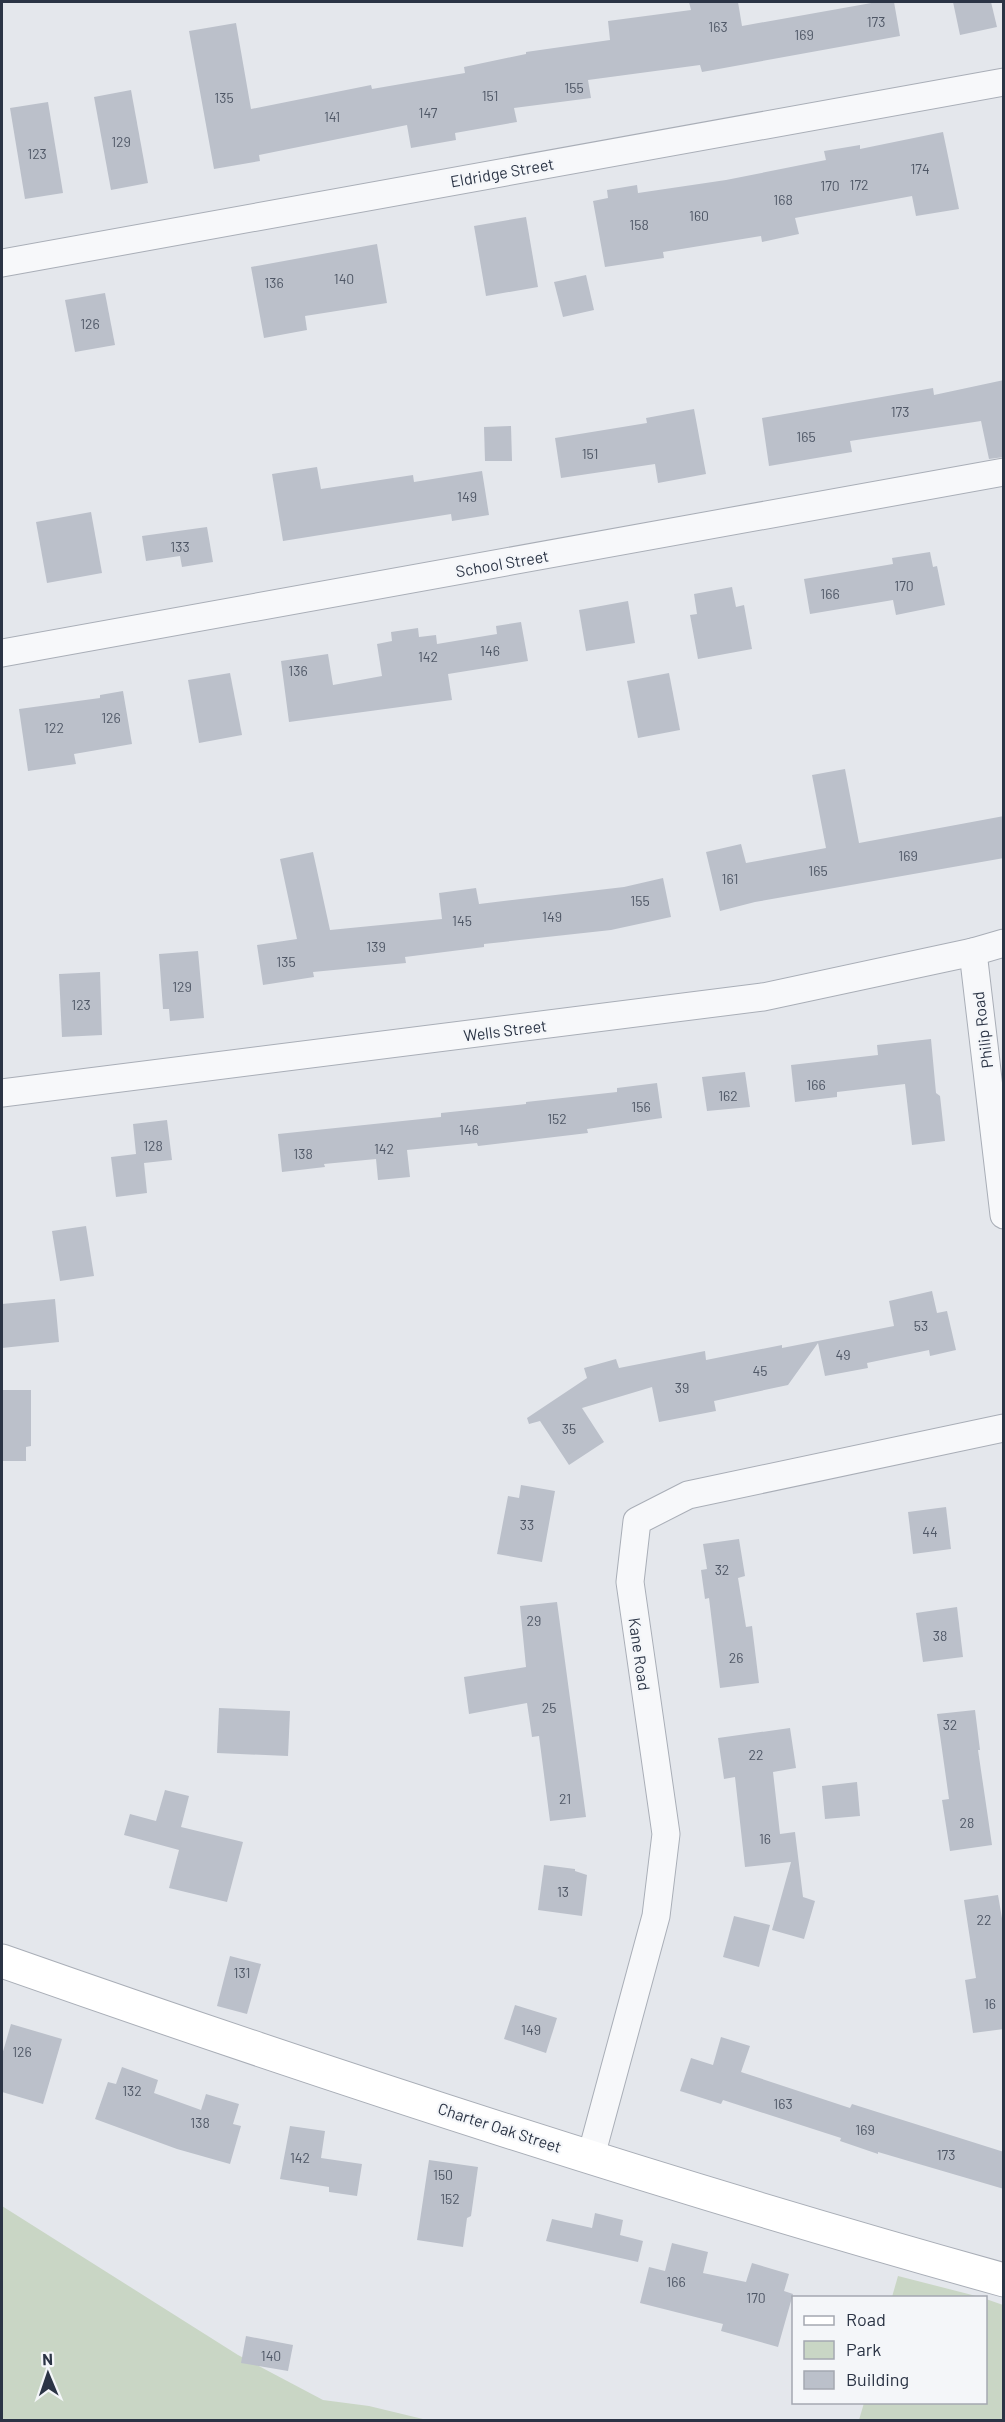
<svg xmlns="http://www.w3.org/2000/svg" width="1005" height="2422" font-family="Barlow,sans-serif">
  <rect width="100%" height="100%" fill="#e4e7ec"/>
  <g fill="#c9d6c5">
    <polygon points="2,2206 238,2355 323,2400 369,2406 427,2420 2,2420"/>
    <polygon points="898,2276 980,2297 892,2297"/>
    <polygon points="986,2299 1003,2305 1003,2420 859,2420 864,2403 986,2402"/>
  </g>
  <g fill="#bbc0ca">
    <polygon points="689,2 738,2 742,26 877,2 894,2 900,36 702,72 700,65 588,80 591,98 514,108 517,122 455,133 456,140 411,148 407,125 259,155 260,161 214,169 189,31 236,23 251,109 371,85 372,89 465,73 464,67 526,54 526,52 610,40 608,21 691,10"/>
    <polygon points="953,2 991,2 997,27 960,35"/>
    <polygon points="131,90 148,183 111,190 94,97"/>
    <polygon points="48,102 63,193 25,199 10,108"/>
    <polygon points="943,132 959,209 916,216 912,196 795,218 799,234 762,242 761,236 663,252 664,258 605,267 593,201 608,198 607,190 637,185 638,193 726,180 826,160 824,151 860,145 860,149"/>
    <polygon points="526,217 538,287 486,296 474,226"/>
    <polygon points="377,244 387,303 305,316 307,330 264,338 251,267"/>
    <polygon points="586,275 594,310 563,317 554,282"/>
    <polygon points="105,293 115,345 75,352 65,300"/>
    <polygon points="1004,380 1004,457 989,459 981,421 850,441 852,452 769,466 762,418 933,388 934,395"/>
    <polygon points="694,409 706,474 658,483 655,464 561,478 555,438 647,423 646,418"/>
    <polygon points="511,426 512,461 485,461 484,427"/>
    <polygon points="317,467 321,489 413,475 414,482 482,471 489,515 452,521 451,514 283,541 272,474"/>
    <polygon points="91,512 102,573 47,583 36,522"/>
    <polygon points="207,527 213,562 182,567 180,556 146,561 142,536"/>
    <polygon points="930,552 933,567 937,566 945,605 896,615 893,600 810,614 804,579 893,564 892,558"/>
    <polygon points="732,587 736,607 744,605 752,649 698,659 690,615 697,614 694,594"/>
    <polygon points="628,601 635,643 586,651 579,610"/>
    <polygon points="521,622 528,661 448,674 452,700 289,722 281,661 328,654 333,685 382,676 377,644 392,641 391,632 418,628 419,637 436,635 437,644 497,634 496,626"/>
    <polygon points="230,673 242,735 199,743 188,680"/>
    <polygon points="669,673 680,730 638,738 627,681"/>
    <polygon points="123,691 132,744 74,754 76,764 28,771 19,709 100,698 100,695"/>
    <polygon points="845,769 859,843 1004,816 1004,858 755,902 720,911 706,852 741,844 746,863 826,848 812,775"/>
    <polygon points="313,852 330,930 442,919 439,893 476,888 479,904 624,887 663,878 671,917 611,930 484,944 484,947 405,957 406,963 313,972 314,977 263,985 257,945 297,939 280,859"/>
    <polygon points="198,951 204,1018 170,1021 169,1009 163,1009 159,954"/>
    <polygon points="100,972 102,1035 62,1037 59,974"/>
    <polygon points="931,1039 936,1093 940,1096 945,1141 912,1145 905,1084 837,1092 837,1097 795,1102 791,1065 878,1055 877,1045"/>
    <polygon points="745,1072 750,1107 707,1111 702,1077"/>
    <polygon points="657,1083 662,1118 587,1129 588,1133 478,1146 477,1143 407,1150 410,1177 378,1180 376,1159 324,1164 325,1167 282,1172 278,1134 441,1117 441,1113 526,1104 526,1102 617,1092 617,1088"/>
    <polygon points="167,1120 172,1160 144,1163 147,1193 116,1197 111,1157 136,1154 133,1124"/>
    <polygon points="86,1226 94,1276 60,1281 52,1231"/>
    <polygon points="932,1291 937,1313 947,1311 956,1350 930,1356 929,1350 867,1363 868,1368 825,1376 818,1343 788,1385 714,1401 716,1411 659,1422 652,1387 582,1408 604,1442 569,1465 540,1421 529,1424 527,1418 587,1378 584,1368 616,1359 619,1368 705,1351 706,1360 782,1345 782,1348 894,1326 889,1301"/>
    <polygon points="55,1299 59,1342 2,1348 2,1304"/>
    <polygon points="2,1390 31,1390 31,1446 26,1447 26,1461 2,1461"/>
    <polygon points="521,1485 555,1491 542,1562 497,1554 508,1496 519,1498"/>
    <polygon points="946,1507 951,1549 913,1554 908,1512"/>
    <polygon points="739,1539 745,1576 738,1578 746,1627 752,1626 759,1683 720,1688 709,1598 705,1599 701,1570 707,1569 703,1544"/>
    <polygon points="557,1602 586,1817 550,1821 539,1736 532,1737 527,1703 469,1714 464,1677 526,1667 520,1606"/>
    <polygon points="957,1607 963,1657 923,1662 916,1613"/>
    <polygon points="219,1708 290,1711 288,1756 217,1753"/>
    <polygon points="975,1710 980,1750 978,1750 992,1845 950,1851 942,1800 949,1799 937,1714"/>
    <polygon points="790,1728 796,1768 773,1772 780,1834 795,1832 803,1897 815,1901 804,1939 772,1930 791,1862 745,1867 735,1777 724,1779 718,1738"/>
    <polygon points="857,1782 860,1816 825,1819 822,1786"/>
    <polygon points="165,1790 189,1796 181,1827 243,1842 227,1902 169,1888 179,1850 124,1835 130,1814 156,1821"/>
    <polygon points="544,1865 575,1869 575,1871 587,1875 582,1916 538,1910"/>
    <polygon points="998,1895 1004,1930 1004,2029 973,2033 965,1980 976,1978 964,1900"/>
    <polygon points="734,1916 770,1925 759,1967 723,1957"/>
    <polygon points="230,1956 261,1964 247,2014 217,2006"/>
    <polygon points="515,2005 557,2018 546,2053 504,2039"/>
    <polygon points="11,2024 62,2039 43,2104 2,2092 2,2055"/>
    <polygon points="721,2037 750,2046 741,2072 850,2108 852,2104 1004,2152 1004,2189 878,2152 878,2154 840,2141 841,2138 723,2100 721,2104 680,2091 691,2058 713,2065"/>
    <polygon points="122,2067 158,2080 154,2093 201,2110 206,2094 239,2104 233,2124 241,2126 230,2164 177,2149 95,2119 108,2082 116,2084"/>
    <polygon points="290,2126 325,2131 321,2158 362,2164 357,2196 329,2192 329,2187 280,2179"/>
    <polygon points="429,2160 478,2167 471,2216 467,2218 463,2247 417,2240"/>
    <polygon points="595,2213 623,2220 620,2235 643,2241 638,2262 546,2241 552,2219 592,2228"/>
    <polygon points="672,2243 708,2252 703,2273 746,2282 752,2263 789,2274 784,2291 793,2294 778,2347 721,2331 723,2324 640,2303 649,2267 665,2271"/>
    <polygon points="246,2336 293,2345 288,2371 241,2363"/>
  </g>
  <g fill="none" stroke-linecap="round" stroke-linejoin="round">
    <defs>
      <g id="street">
        <polyline points="2,263 1004,82"/>
        <polyline points="2,653 1004,472"/>
        <polyline points="973,952 1004,1215"/>
        <polyline points="2,1093 763,997 973,952 1004,943"/>
        <polyline points="591,2156 656,1916 666,1834 630,1582 637,1521 688,1495 1004,1428"/>
      </g>
      <path id="secondary" d="M2,1961C332,2077 666,2186 1004,2280"/>
    </defs>
    <use href="#street" stroke="#a9aeb7" stroke-width="29"/>
    <use href="#secondary" stroke="#a9aeb7" stroke-width="35"/>
    <use href="#street" stroke="#f7f8fa" stroke-width="27"/>
    <use href="#secondary" stroke="#fff" stroke-width="33"/>
  </g>
  <g text-anchor="middle" dominant-baseline="central" stroke-width="4.5" stroke-linejoin="round" paint-order="stroke">
    <g font-size="14" fill="#4f5766">
      <text x="876" y="21">173</text>
      <text x="718" y="26">163</text>
      <text x="804" y="34">169</text>
      <text x="574" y="87">155</text>
      <text x="490" y="95">151</text>
      <text x="224" y="97">135</text>
      <text x="428" y="112">147</text>
      <text x="332" y="116">141</text>
      <text x="121" y="141">129</text>
      <text x="37" y="153">123</text>
      <text x="920" y="168">174</text>
      <text x="859" y="184">172</text>
      <text x="830" y="185">170</text>
      <text x="783" y="199">168</text>
      <text x="699" y="215">160</text>
      <text x="639" y="224">158</text>
      <text x="344" y="278">140</text>
      <text x="274" y="282">136</text>
      <text x="90" y="323">126</text>
      <text x="900" y="411">173</text>
      <text x="806" y="436">165</text>
      <text x="590" y="453">151</text>
      <text x="467" y="496">149</text>
      <text x="180" y="546">133</text>
      <text x="904" y="585">170</text>
      <text x="830" y="593">166</text>
      <text x="490" y="650">146</text>
      <text x="428" y="656">142</text>
      <text x="298" y="670">136</text>
      <text x="111" y="717">126</text>
      <text x="54" y="727">122</text>
      <text x="908" y="855">169</text>
      <text x="818" y="870">165</text>
      <text x="730" y="878">161</text>
      <text x="640" y="900">155</text>
      <text x="552" y="916">149</text>
      <text x="462" y="920">145</text>
      <text x="376" y="946">139</text>
      <text x="286" y="961">135</text>
      <text x="182" y="986">129</text>
      <text x="81" y="1004">123</text>
      <text x="816" y="1084">166</text>
      <text x="728" y="1095">162</text>
      <text x="641" y="1106">156</text>
      <text x="557" y="1118">152</text>
      <text x="469" y="1129">146</text>
      <text x="153" y="1145">128</text>
      <text x="384" y="1148">142</text>
      <text x="303" y="1153">138</text>
      <text x="921" y="1325">53</text>
      <text x="843" y="1354">49</text>
      <text x="760" y="1370">45</text>
      <text x="682" y="1387">39</text>
      <text x="569" y="1428">35</text>
      <text x="527" y="1524">33</text>
      <text x="930" y="1531">44</text>
      <text x="722" y="1569">32</text>
      <text x="534" y="1620">29</text>
      <text x="940" y="1635">38</text>
      <text x="736" y="1657">26</text>
      <text x="549" y="1707">25</text>
      <text x="950" y="1724">32</text>
      <text x="756" y="1754">22</text>
      <text x="565" y="1798">21</text>
      <text x="967" y="1822">28</text>
      <text x="765" y="1838">16</text>
      <text x="563" y="1891">13</text>
      <text x="984" y="1919">22</text>
      <text x="242" y="1972">131</text>
      <text x="990" y="2003">16</text>
      <text x="531" y="2029">149</text>
      <text x="22" y="2051">126</text>
      <text x="132" y="2090">132</text>
      <text x="783" y="2103">163</text>
      <text x="200" y="2122">138</text>
      <text x="865" y="2129">169</text>
      <text x="946" y="2154">173</text>
      <text x="300" y="2157">142</text>
      <text x="443" y="2174">150</text>
      <text x="450" y="2198">152</text>
      <text x="676" y="2281">166</text>
      <text x="756" y="2297">170</text>
      <text x="271" y="2355">140</text>
    </g>
    <g font-size="16" fill="#2b3445" stroke="#f4f6f9">
      <text transform="translate(502 172) rotate(-10)">Eldridge Street</text>
      <text transform="translate(502 563) rotate(-10)">School Street</text>
      <text transform="translate(505 1030) rotate(-7)">Wells Street</text>
      <text transform="translate(982 1030) rotate(-97)">Philip Road</text>
      <text transform="translate(640 1654) rotate(82)">Kane Road</text>
      <text transform="translate(500 2127) rotate(18)">Charter Oak Street</text>
    </g>
  </g>
  <rect width="1005" height="2422" fill="none" stroke="#2b3445" stroke-width="6"/>
  <rect x="792" y="2296" width="195" height="108" fill="#f4f6f9" stroke="#a4a8b1" stroke-width="1.5"/>
  <rect x="804" y="2316" width="30" height="9" fill="#ffffff" stroke="#a4a8b1" stroke-width="1.5"/>
  <text x="846" y="2326" font-size="18" fill="#2b3445">Road</text>
  <rect x="804" y="2341" width="30" height="18" fill="#c9d6c5" stroke="#a4a8b1" stroke-width="1.5"/>
  <text x="846" y="2356" font-size="18" fill="#2b3445">Park</text>
  <rect x="804" y="2371" width="30" height="18" fill="#bbc0ca" stroke="#a4a8b1" stroke-width="1.5"/>
  <text x="846" y="2386" font-size="18" fill="#2b3445">Building</text>
  <g transform="translate(48 2374) rotate(358)" stroke="#f4f6f9" stroke-width="4.5" paint-order="stroke">
  <path d="M0-4.5L10 22L0 15L-10 22Z" fill="#2b3445"/>
  <text y="-9" font-size="16" font-weight="bold" text-anchor="middle" fill="#2b3445">N</text>
  </g>
</svg>
